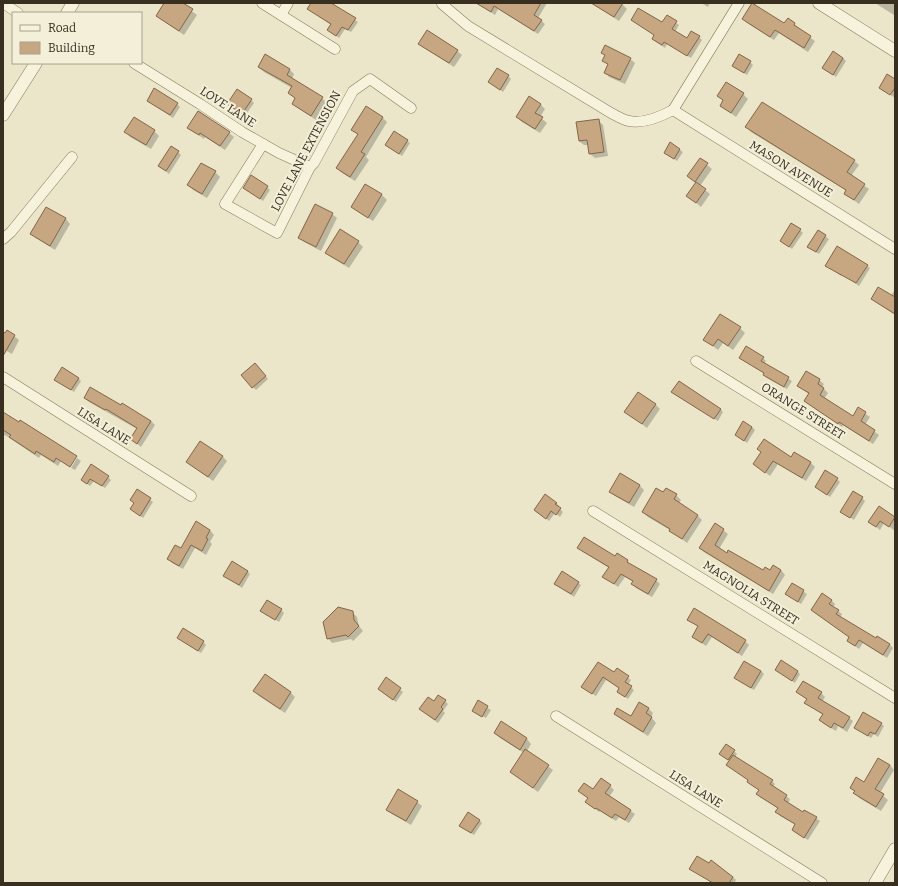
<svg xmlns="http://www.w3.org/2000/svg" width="898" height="886" font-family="Bitter,serif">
  <rect width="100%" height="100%" fill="#ebe5c9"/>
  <g fill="#0003">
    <polygon points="165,3 184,3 185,6 197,15 184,35 162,20 157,16"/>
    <polygon points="312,3 329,3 358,22 351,32 345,29 339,38 328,30 331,25 308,9"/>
    <polygon points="477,3 547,3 538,18 545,24 538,34 498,9 495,15"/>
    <polygon points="591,3 621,3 627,9 619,21"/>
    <polygon points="701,3 710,3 708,7"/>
    <polygon points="875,3 895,3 895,14 894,15"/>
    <polygon points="667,16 679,25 675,32 687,39 699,37 702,40 691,58 667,44 665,48 656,42 653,39 655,35 632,20 662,24"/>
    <polygon points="743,19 785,25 794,24 799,28 798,29 815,41 808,52 779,33 774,40 747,23"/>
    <polygon points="420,44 457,51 462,55 454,67 424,48"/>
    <polygon points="603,53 630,59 635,63 625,84 609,77 605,72 608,65 604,61 606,56"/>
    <polygon points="843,58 846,61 836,77 823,68"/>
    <polygon points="750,62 753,65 747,75 736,68"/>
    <polygon points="259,67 290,70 294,74 292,79 322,98 327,103 316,120 298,108 293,103 296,99 289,93 292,88 264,72"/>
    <polygon points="508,76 511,79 503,92 489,82"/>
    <polygon points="895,80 895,98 880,88"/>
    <polygon points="743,94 748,99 736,117 721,106 724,101 718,96"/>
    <polygon points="251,100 254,103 245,116 228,104"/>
    <polygon points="148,101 177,104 180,107 173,118"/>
    <polygon points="540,104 545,109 540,117 547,123 540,133 522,122 517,117"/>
    <polygon points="366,108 383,118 387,122 366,157 369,160 355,181 342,173 337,168 358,135 353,129"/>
    <polygon points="598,120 603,125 608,156 595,158 590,154 589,145 584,145 579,141"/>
    <polygon points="747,127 854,161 859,165 851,176 869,189 859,204 845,194 847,191 751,132"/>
    <polygon points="188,128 229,133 234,137 225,150 205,137 204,139"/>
    <polygon points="154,131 159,136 151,149 130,137 126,132"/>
    <polygon points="407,141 410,143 402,156 386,145"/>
    <polygon points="671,144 683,152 677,161 665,153"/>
    <polygon points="178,152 181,155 169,174 159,166"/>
    <polygon points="700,159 712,169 700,186 710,194 701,207 688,196 697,183 689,176"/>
    <polygon points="215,172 220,177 207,198 193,190 189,185"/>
    <polygon points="366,185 382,195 387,200 373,221 357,211 352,207"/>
    <polygon points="267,187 270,190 263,201 244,188"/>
    <polygon points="47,208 66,219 70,224 55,250 36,238 32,234"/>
    <polygon points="332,214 337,218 321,251 304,242 299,237"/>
    <polygon points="800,230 803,233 792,249 781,241"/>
    <polygon points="818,231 829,239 819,254 808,247"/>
    <polygon points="358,242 363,247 349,268 331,257 327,252"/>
    <polygon points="826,265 867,266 870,268 859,286 842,274 841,276"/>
    <polygon points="895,289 895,315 877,303 872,299 891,296"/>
    <polygon points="740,328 745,333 733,350 723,343 718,350 705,340"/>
    <polygon points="3,333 14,336 19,340 12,354 3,349"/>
    <polygon points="740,358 763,358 766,361 764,364 792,381 787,389 767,378 764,375 765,374"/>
    <polygon points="258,367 268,379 256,390 253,387"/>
    <polygon points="78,378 81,381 74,392 55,380"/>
    <polygon points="819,380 824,384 822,387 828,393 824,399 853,417 858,409 870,417 865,425 879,435 873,444 843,425 842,427 806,401 810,395 798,386"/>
    <polygon points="676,395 720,409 723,412 718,421"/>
    <polygon points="85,398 121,406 151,421 155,425 141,447 131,439 137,429 89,402"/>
    <polygon points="655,404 660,409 647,428 626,412"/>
    <polygon points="3,413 61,461 58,466 41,455 39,458 5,435 3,437"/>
    <polygon points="752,427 755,430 747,443 736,435"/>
    <polygon points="762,452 791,458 794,453 811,463 815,467 806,481 778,464 770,476 754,464"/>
    <polygon points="222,456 227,461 213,481 188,462"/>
    <polygon points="77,458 81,461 75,470 71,468"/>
    <polygon points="108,477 111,480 105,488 94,481 90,486 82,480"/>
    <polygon points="837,479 840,482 830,497 819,489"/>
    <polygon points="640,486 644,490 634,507 615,496 610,492"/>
    <polygon points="138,491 153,502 143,518 131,509 135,504"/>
    <polygon points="663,494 676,495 681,500 679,503 697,515 702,520 687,543 670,530 648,517 643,512"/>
    <polygon points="862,498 865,501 854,520 842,512"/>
    <polygon points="556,503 559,506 558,507 563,512 560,517 555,513 549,521 535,510"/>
    <polygon points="879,507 895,518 895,531 884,523 880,530 870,522"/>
    <polygon points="715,524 728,534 719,549 763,572 781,570 785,575 773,594 704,552 700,548"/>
    <polygon points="210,530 214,535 210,542 212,544 206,555 195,548 183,569 172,563 168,558"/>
    <polygon points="578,547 627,560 630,565 656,580 660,584 652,597 636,588 633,584 634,582 625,577 618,587 604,577 609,568 582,551"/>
    <polygon points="247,571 250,574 242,588 225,576"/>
    <polygon points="578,583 581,585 574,597 556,584"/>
    <polygon points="792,584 807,594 801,604 786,594"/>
    <polygon points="831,600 835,604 833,607 842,614 840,618 876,639 889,644 893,648 887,658 863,643 859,649 852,644 848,640 850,637 812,610"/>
    <polygon points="281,610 284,613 279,622 261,611"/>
    <polygon points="352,612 357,617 359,626 363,631 353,641 351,639 332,643 328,638"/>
    <polygon points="688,619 745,641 749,645 742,656 712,637 706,646 693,637 699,627"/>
    <polygon points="178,638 203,642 206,645 201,653"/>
    <polygon points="598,663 615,673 617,670 631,680 628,685 634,690 628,699 618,692 620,688 606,680 596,696 586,690"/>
    <polygon points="761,671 764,674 754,690 739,681"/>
    <polygon points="797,671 800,674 795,683 779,672"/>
    <polygon points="265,675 291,693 295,697 285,713 259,696 255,691"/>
    <polygon points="386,679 403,692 396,702 379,689"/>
    <polygon points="797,692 821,693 825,697 822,702 849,718 853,721 847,732 838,726 836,731 824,724 820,720 823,715 810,706 806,703 807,700"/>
    <polygon points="445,701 448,704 443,711 445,713 438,723 420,709 434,703"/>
    <polygon points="478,702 491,710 486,718 475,712"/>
    <polygon points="648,708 653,713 651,717 656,723 648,736 620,718 615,713 631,717"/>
    <polygon points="502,723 527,739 531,744 527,751 553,770 538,792 511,772 524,753 500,738 495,733"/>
    <polygon points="881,724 884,726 878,737 874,734 871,738 859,730"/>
    <polygon points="734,751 737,754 735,757 772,781 775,784 773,787 790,799 788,804 803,813 816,818 820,821 808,840 796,833 793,830 796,825 780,816 777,812 779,809 761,798 758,794 760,791 748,782 749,780 730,761 723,756"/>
    <polygon points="890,765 894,770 880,793 888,800 881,811 859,798 851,787 864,783"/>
    <polygon points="610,786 614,790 609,797 635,814 629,823 619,817 616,821 600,811 599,812 586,802 589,798 580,791 594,791"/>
    <polygon points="417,802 422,806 411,825 392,814 388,809"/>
    <polygon points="479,820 482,823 474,835 463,828"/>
    <polygon points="691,869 733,877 736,880 734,883 713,883"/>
  </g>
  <g fill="#c6a782" stroke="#846646">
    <polygon points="164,3 183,3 193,9 179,31 156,16"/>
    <polygon points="311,3 331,3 356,18 348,30 342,27 336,36 327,30 331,24 307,9"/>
    <polygon points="476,3 541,3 534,15 542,20 534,31 494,6 491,12"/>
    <polygon points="591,3 623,3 614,17"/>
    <polygon points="752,3 784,23 788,18 795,23 794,25 811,36 804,48 775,30 770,37 742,19"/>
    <polygon points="638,8 662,22 667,15 677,21 672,29 687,38 691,31 700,36 687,56 664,42 662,45 652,39 654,35 631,20"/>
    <polygon points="427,30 458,50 449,63 418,44"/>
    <polygon points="605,45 631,58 620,80 604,73 608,64 602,61 605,55 601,53"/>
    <polygon points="833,51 843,58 833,75 822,68"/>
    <polygon points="265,54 290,69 287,75 323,97 311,116 292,104 295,98 288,93 292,86 258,67"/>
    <polygon points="739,54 751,61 744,73 732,66"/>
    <polygon points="497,68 509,75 500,90 488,82"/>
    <polygon points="887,74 895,79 895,88 890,95 879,88"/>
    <polygon points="726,82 744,93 731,113 720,106 723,100 717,96"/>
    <polygon points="154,88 178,103 170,115 147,101"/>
    <polygon points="237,89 252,99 242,114 227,104"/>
    <polygon points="529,96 541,104 535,113 543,117 535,129 516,117"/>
    <polygon points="762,102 855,160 847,172 865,184 854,200 844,194 846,190 745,127"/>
    <polygon points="366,106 383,117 361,152 365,154 350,177 336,168 358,134 351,130"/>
    <polygon points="198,111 230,132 220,146 200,133 199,135 187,128"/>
    <polygon points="134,117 155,130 146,145 124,132"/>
    <polygon points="599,119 604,152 589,154 587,140 579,141 576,122"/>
    <polygon points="394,131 408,140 399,154 385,145"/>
    <polygon points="670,142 680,149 674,159 664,153"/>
    <polygon points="171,146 179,151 166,171 158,166"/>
    <polygon points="700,158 708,163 695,182 687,176"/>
    <polygon points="201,163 216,171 202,194 187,185"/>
    <polygon points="251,175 268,186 260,199 243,188"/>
    <polygon points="696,182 706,189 696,203 686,196"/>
    <polygon points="365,184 382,194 368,218 351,207"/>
    <polygon points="315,204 333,213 316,247 298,238"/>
    <polygon points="46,207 66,218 50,246 30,234"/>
    <polygon points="791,223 801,229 789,247 780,241"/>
    <polygon points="340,229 359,241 344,264 325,253"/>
    <polygon points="818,230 826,235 816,252 807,247"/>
    <polygon points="837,246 868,265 856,283 825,266"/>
    <polygon points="878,287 895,297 895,314 871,299"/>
    <polygon points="720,314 741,327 728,346 718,339 713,346 703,340"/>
    <polygon points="7,330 15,335 3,356 3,332 5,333"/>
    <polygon points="746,346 764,357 761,361 789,377 784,387 763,375 764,373 739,358"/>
    <polygon points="255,363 266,376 252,388 241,375"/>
    <polygon points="62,367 79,378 71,390 54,380"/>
    <polygon points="806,371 820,379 818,384 824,388 820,395 853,416 858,407 866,412 861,421 875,430 869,441 839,422 838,424 804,401 809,393 797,386"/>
    <polygon points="679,381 721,409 714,419 671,392"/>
    <polygon points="90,387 121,405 122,403 151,421 137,444 130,439 137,428 106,409 105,410 84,398"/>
    <polygon points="638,392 656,404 642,424 624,412"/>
    <polygon points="3,412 19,422 20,420 77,456 70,467 56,458 54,462 36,451 35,454 9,437 11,435 3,430"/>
    <polygon points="743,421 752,427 744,441 735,435"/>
    <polygon points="764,439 791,457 794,452 811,462 802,478 773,461 765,473 753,464 761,452 757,449"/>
    <polygon points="200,441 223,456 208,477 186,462"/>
    <polygon points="91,464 109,476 102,486 90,479 87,484 81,480"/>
    <polygon points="825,470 838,478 827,495 815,487"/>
    <polygon points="620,473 640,485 629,503 609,492"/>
    <polygon points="656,488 663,492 666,488 677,494 674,499 698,515 682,539 669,531 670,529 642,512"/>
    <polygon points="137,489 151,498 140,516 130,509 134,503 130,500"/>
    <polygon points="853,491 863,497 850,518 840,512"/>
    <polygon points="545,494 557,503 555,504 561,508 556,515 551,511 546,519 534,510"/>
    <polygon points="879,506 895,517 889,527 880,521 876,527 868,522"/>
    <polygon points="196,521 210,530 206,538 208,539 202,551 191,545 179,566 167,559 175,545 181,548"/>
    <polygon points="715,523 724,529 715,545 727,553 728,550 763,570 765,567 770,570 773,565 781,570 769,591 699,548"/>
    <polygon points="584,537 615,556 617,553 628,560 627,562 657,579 648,594 631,584 633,581 621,574 614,584 602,577 609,567 577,548"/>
    <polygon points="232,561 248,571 239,585 223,576"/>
    <polygon points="562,571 579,582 571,594 554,584"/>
    <polygon points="792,583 804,590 798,602 785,594"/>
    <polygon points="822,593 832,600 829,604 839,610 836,614 876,638 877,636 890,644 883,655 859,640 855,646 847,641 849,637 811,610"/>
    <polygon points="267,600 282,609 275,620 260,611"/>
    <polygon points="338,607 353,611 354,620 359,626 348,637 346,635 327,639 323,622"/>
    <polygon points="694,608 746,640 738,653 708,634 702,643 692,637 698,626 687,620"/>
    <polygon points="183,628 204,641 198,651 177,638"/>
    <polygon points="781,660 798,671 792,681 775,670"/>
    <polygon points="744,661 761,671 751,688 734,678"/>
    <polygon points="598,662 614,672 617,668 629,676 625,682 632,686 625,697 617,692 619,688 603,677 592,694 581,687"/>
    <polygon points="265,674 291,692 280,709 253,691"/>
    <polygon points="386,677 401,688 393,700 378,689"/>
    <polygon points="803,681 822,692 818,698 850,717 843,728 834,723 831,728 819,720 823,714 804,703 807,699 796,692"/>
    <polygon points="438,695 446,700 441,707 443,709 435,720 419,709 428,697 434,701"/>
    <polygon points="478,700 488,706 482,717 472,711"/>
    <polygon points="639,702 649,708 646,713 652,717 643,732 614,714 617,708 631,716"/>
    <polygon points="863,712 882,723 875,734 870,732 868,736 854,728"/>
    <polygon points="501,721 527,738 520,750 494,733"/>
    <polygon points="726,744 735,750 728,760 719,754"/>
    <polygon points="525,749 549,765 533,788 510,772"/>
    <polygon points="733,755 773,780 770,784 787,795 784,800 803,812 804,810 817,817 804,838 792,830 795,824 775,812 778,808 756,794 759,790 747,782 748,780 726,765"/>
    <polygon points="878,758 890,765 875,789 884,794 876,807 853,793 855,791 850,788 856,777 864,782"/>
    <polygon points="601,778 611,785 605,793 631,810 625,820 615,814 612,818 596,808 595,809 585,802 588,798 578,791 584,783 593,789"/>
    <polygon points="398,789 418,801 406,821 386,810"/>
    <polygon points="468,812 480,820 471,833 459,826"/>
    <polygon points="697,856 709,863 711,860 733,877 729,883 713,883 689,869"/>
  </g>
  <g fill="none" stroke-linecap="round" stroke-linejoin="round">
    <defs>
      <g id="minor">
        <polyline points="3,3 18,13"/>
        <polyline points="262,3 335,49"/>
        <path d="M442,4L468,26L611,113C617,116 623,120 629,121C644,124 660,117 673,110"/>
        <polyline points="281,15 288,3"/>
        <polyline points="134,63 200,104 242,132 279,153 310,167"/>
        <polyline points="673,110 895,249"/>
        <polyline points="673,110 739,3"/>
        <polyline points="263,144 225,204 277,233 310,167 314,163 353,91 370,79 411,108"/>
        <polyline points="3,239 11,232 72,157"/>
        <polyline points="696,361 895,484"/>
        <polyline points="3,377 191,496"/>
        <polyline points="593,511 895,698"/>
        <polyline points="556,716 822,883"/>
      </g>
      <g id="tertiary">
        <polyline points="819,3 895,51"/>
        <polyline points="67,13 73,3"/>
        <polyline points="3,115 36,63"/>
        <polyline points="875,883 895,849"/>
      </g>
    </defs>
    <use href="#minor" stroke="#86795f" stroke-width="11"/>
    <use href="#tertiary" stroke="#86795f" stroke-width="13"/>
    <use href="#minor" stroke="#f7f2db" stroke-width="10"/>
    <use href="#tertiary" stroke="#f7f2db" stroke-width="12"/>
  </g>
  <g text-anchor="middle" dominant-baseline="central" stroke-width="4" stroke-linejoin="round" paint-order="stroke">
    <g font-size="12" fill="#382f21" stroke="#f3efd8">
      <text transform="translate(228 107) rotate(33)">LOVE LANE</text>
      <text transform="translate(306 151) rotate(-62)">LOVE LANE EXTENSION</text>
      <text transform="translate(791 169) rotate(32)">MASON AVENUE</text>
      <text transform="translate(803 411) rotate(32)">ORANGE STREET</text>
      <text transform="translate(104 426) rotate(32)">LISA LANE</text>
      <text transform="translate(751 593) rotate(32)">MAGNOLIA STREET</text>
      <text transform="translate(696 789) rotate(32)">LISA LANE</text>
    </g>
  </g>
  <rect width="898" height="886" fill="none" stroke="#382f21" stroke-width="8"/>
  <rect x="12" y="12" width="130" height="52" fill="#f3efd8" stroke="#a8a28f"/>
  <rect x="20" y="25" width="20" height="6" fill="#f7f2db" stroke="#a8a28f"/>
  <text x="48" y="32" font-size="12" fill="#382f21">Road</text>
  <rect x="20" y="42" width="20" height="12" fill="#c6a782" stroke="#a8a28f"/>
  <text x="48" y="52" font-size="12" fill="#382f21">Building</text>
</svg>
